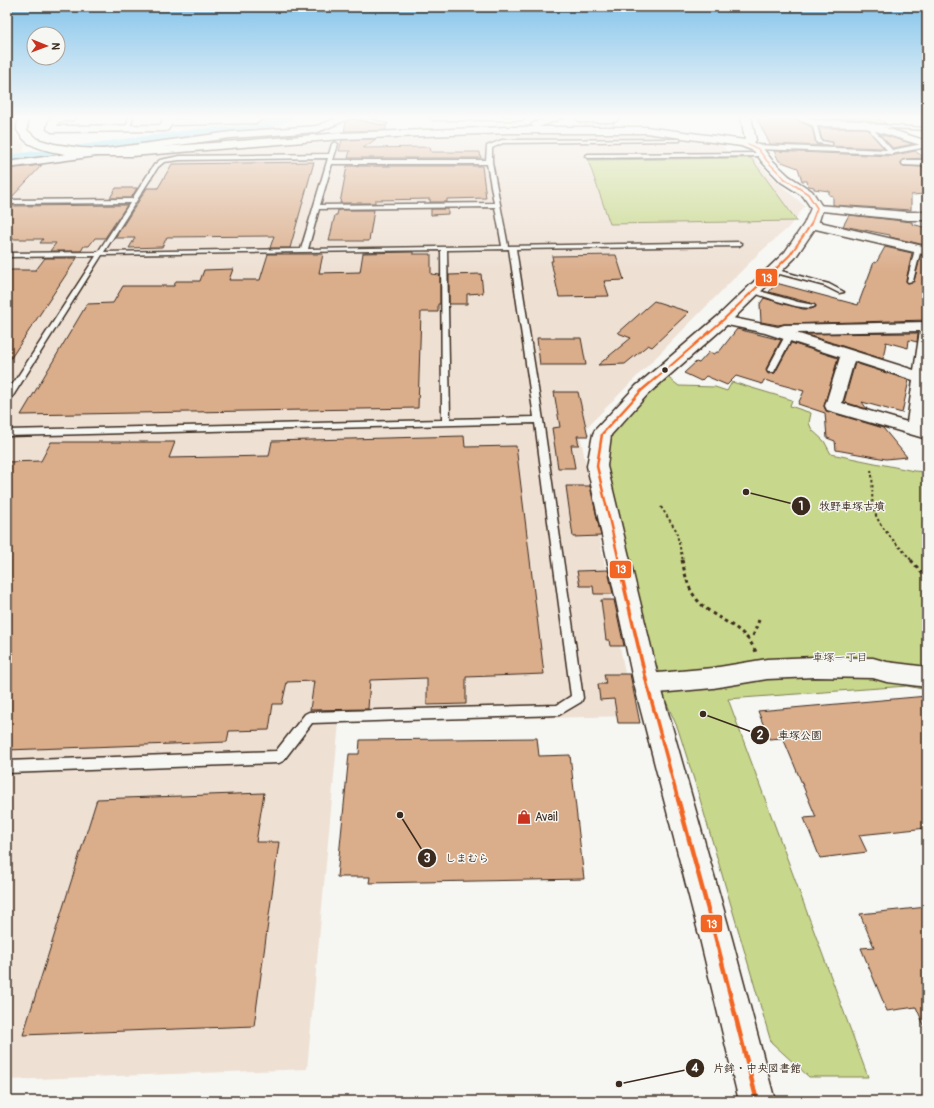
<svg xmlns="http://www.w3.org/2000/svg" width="934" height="1108" font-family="Pangolin,'Klee One',sans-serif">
  <rect width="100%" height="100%" fill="#f6f6f2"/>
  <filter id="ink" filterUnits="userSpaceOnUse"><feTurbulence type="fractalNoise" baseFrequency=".025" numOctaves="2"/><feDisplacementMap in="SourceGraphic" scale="8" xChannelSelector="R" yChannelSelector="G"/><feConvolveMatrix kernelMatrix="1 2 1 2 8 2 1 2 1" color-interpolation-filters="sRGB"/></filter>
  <g filter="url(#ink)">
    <g fill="#eee0d3">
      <polygon points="7,117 15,117 14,133 19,140 25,144 22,160 7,163"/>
      <polygon points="616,132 650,134 721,143 729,154 749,153 775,180 805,206 788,228 758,254 580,434 633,716 339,722 307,1069 7,1080 7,166 50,161 456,134"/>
    </g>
    <g fill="#c7d78b" stroke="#818054">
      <polygon points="751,158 797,221 610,224 588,160"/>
      <polygon points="662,373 679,386 715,387 727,391 732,382 792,400 790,406 811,413 809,423 812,430 824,441 831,454 914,471 927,472 927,690 907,686 728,699 868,1077 809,1077 771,1042 697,789 678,729 658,683 600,452 602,434"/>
    </g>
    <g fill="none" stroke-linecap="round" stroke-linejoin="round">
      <polygon fill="#90ddf0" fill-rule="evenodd" points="271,117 293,117 291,120 248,136 205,138 7,165 7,155 205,128 246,126"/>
    </g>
    <g fill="#daad8b" stroke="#3b2a1e">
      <polygon points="756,117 790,117 812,127 816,144 831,146 770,144"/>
      <polygon points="812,117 876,117 887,124 876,123 864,120"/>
      <polygon points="352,119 386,126 386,130 344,131 346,122"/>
      <polygon points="819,128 863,128 869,130 884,148 832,146 833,142 822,140"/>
      <polygon points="879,134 913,144 893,148"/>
      <polygon points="376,139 363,148 430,147 431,152 480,152 481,158 348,158 350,151 339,151 342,140"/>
      <polygon points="774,151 891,156 915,151 925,158 907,159 902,160 901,164 903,166 921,167 927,172 927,194 911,195 911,210 833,205 833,196 829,195 829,191 814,189 814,187 808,186 807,181 802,181 798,168 779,161"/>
      <polygon points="314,162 290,248 270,248 274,236 167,237 162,247 129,248 135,238 115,238 147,188 158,188 172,164"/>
      <polygon points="42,165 11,198 7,198 7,169"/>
      <polygon points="347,166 482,166 486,198 447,199 447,202 430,202 430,199 375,200 375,203 340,203"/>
      <polygon points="116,188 137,188 131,198 110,198"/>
      <polygon points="7,205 7,206 127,205 105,238 95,238 89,246 84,246 81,251 50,251 56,243 40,243 43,239 7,239"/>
      <polygon points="431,209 448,209 448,214 431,215"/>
      <polygon points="338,210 374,210 369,241 329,241 335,215 337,215"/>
      <polygon points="849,215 912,222 912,224 927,228 927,239 925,245 890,237 890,235 843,226"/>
      <polygon points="885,247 912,253 906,281 908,283 914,281 921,255 927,256 927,320 784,324 778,325 761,322 760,304 764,298 803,309 811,309 816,307 814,304 769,292 776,283 858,305 874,262 876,263"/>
      <polygon points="413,252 413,254 431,254 431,274 440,275 440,304 438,304 438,312 421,312 418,408 21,415 87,304 113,303 123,286 174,286 176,281 200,281 204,270 233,269 229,280 260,280 268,254 323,254 319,273 360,272 363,253"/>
      <polygon points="616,255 624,280 604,281 609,296 559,297 551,261 553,261 552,256"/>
      <polygon points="45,258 77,258 7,364 7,270 36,270"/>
      <polygon points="481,274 483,293 467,294 467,304 449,304 449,275"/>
      <polygon points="654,301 689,312 652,347 648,345 625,364 598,365 631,338 618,333"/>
      <polygon points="737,329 781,340 766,369 768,374 775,373 791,343 838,358 824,406 826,411 883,428 907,457 886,459 836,450 835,441 827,438 825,413 798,404 804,391 764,380 762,384 736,376 727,385 706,376 701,381 684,373 696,362 699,363 709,352 714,354 717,352 719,352"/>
      <polygon points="918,333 917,342 909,340 908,348 886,342 883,359 805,334"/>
      <polygon points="537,338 581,338 586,365 540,365"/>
      <polygon points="855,363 909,380 902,413 862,402 867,409 844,402"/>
      <polygon points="554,392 578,392 588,436 577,436 579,445 571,445 575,468 558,468 552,428 560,427"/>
      <polygon points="464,436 465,447 516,446 544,674 466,677 466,704 427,705 427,678 370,680 368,709 310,710 314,681 287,682 282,704 273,704 269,730 229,731 227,742 7,750 7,462 41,461 51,442 175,442 169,458 269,456 272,441"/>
      <polygon points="566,486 590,486 601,536 573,537"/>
      <polygon points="608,570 613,594 594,594 593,586 580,586 577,571"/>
      <polygon points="601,600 614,600 624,646 610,646 609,640 606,640"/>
      <polygon points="604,674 630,674 640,723 618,723 614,699 600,700 598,684 606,684"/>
      <polygon points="927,696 927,828 859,835 867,852 820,858 804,818 816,817 783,738 769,739 758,711"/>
      <polygon points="537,738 539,756 570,755 584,879 369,883 370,877 337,877 349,754 359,754 360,740"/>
      <polygon points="264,793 256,842 279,842 254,1026 23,1035 97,799"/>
      <polygon points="927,907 927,1032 916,1007 887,1011 861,948 874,947 860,914"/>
    </g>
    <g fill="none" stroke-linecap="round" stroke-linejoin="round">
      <defs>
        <g id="lane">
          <polygon points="129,117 133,117 130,128 128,129 126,128"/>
          <polygon points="351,117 362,117 387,124 385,125"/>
          <polygon points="812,122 816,123 821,141 832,143 832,145 817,143"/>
          <polygon points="866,124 927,128 927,130 874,127 875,131 892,150 927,143 927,147 891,154 756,149 753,147 756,145 887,150 871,132 870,127 864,126"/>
          <path d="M678,139H680V141L503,143L492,148V162L508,246L739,242L742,244L739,246L516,249L543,420L583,698L581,702L559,715L312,723L283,761L279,763L7,773V761L276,751L305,714L309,712L557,705L571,696L535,423L7,436V430L442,420L441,250L102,255L11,399L7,402V393L96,256L7,257V253L98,252L130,203L7,204V200L132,199L154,165L160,160L180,156L329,154L332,144L335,142L338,144L333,160H486L487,146L502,140ZM328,158L301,249L104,252L158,167L164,162L180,160ZM332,164H487L494,203L320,205ZM495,207L502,246L308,249L319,209ZM509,249L534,417L450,419L447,250Z"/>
          <polygon points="762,153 765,155 764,156 588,158 585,156 588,154"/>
          <polygon points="918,247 921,249 913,281 908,282 907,281 915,249"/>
          <polygon points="774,269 829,284 844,292 839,293 825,286 772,272 772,270"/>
          <path d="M753,289L798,302L814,305L815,306C807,313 763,296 751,292L750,291Z"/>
          <polygon points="786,334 792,334 793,336 775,370 774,372 768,372 767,370"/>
        </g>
        <g id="street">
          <polygon points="53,117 77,117 73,120 58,122 57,126 161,125 163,117 173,117 172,119 257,117 261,120 256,123 171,125 168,130 165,131 52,132 47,129 49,120"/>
          <polygon points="339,117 353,117 318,132 231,138 7,168 7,162 231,132 317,126"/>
          <polygon points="429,117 527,117 523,120 433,120"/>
          <polygon points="550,117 565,117 536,128 531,125 533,123"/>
          <polygon points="576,117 618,117 619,119 614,122 581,122 578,121"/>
          <polygon points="791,117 806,117 815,120 864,121 927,141 927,147 863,127 814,126"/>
          <polygon points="919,117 927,117 927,123"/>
          <polygon points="907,160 927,160 927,166 903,165 902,163 903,161"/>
          <polygon points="817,205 908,212 927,212 927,220 908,220 813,210 811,208 813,206"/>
          <polygon points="811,220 927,247 927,255 807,227 805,224 807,221"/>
          <path d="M723,316L778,327L784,325L927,322V392L923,426L927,427V439L827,410L825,406L840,357L765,333L718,323L716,320L718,317ZM920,331L914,370L796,333ZM854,361L913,380L907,422L842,403Z"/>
          <polygon points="815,657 873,658 887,662 927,667 927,687 887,682 873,678 815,677 767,679 713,688 647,694 639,691 635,684 639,677 647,674 713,668 767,659"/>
        </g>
        <path id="secondary" d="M18,117H28L27,130L37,139L54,144L81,148L121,150L341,133L508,127H646L745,140L741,117H751L756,140L754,143L762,147L771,159L789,176L812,191L823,208L818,224L795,258L729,323L648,394L611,435L607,466L660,684L732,939L775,1101H739L700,939L634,684L587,466L593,434L595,430L636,386L717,317L785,252L804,224L811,208L803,196L781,182L763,163L754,151L741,146L646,133H508L341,139L132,156C101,156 57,158 30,144C24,141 20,135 17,130Z"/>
      </defs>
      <use href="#lane" stroke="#3b2a1e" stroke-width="3"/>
      <use href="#street" stroke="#3b2a1e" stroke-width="3"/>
      <use href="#secondary" stroke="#3b2a1e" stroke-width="3"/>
      <g stroke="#3b2a1e" stroke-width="2" stroke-dasharray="2.5 2.5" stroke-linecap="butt">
        <path d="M871,470C874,482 871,495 873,507C878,528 899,545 912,561"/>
        <polyline points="661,507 676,530 683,561"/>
      </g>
      <g stroke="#3b2a1e" stroke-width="3" stroke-dasharray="3.5 3.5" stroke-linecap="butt">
        <path d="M682,560C685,573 687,586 695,597C713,622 742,621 756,652"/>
        <polyline points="911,560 927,579"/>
        <polyline points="753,636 759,620"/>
      </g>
      <use href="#lane" fill="#f6f6f2" fill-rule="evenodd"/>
      <use href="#street" fill="#f6f6f2" fill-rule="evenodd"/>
      <use href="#secondary" fill="#f6f6f2" fill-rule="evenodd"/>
      <defs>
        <polyline id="bus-1-far4" points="748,144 758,149 767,161 785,179 808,194 817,208 811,224 807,230"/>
        <polyline id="bus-1-far3" points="660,375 723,320 790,255 808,229"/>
        <polyline id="bus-1-far2" points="619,561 597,466 602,434 642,390 661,374"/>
        <polyline id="bus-1-far1" points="618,560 647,684 678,800"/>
        <polyline id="bus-1" points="678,799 716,939 757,1101"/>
      </defs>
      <use href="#bus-1-far4" stroke="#f6f6f2" stroke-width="3"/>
      <use href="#bus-1-far3" stroke="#f6f6f2" stroke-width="4"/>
      <use href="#bus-1-far2" stroke="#f6f6f2" stroke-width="5"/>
      <use href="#bus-1-far1" stroke="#f6f6f2" stroke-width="6"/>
      <use href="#bus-1" stroke="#f6f6f2" stroke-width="8"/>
      <use href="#bus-1-far4" stroke="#f26522" stroke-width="1.5"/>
      <use href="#bus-1-far3" stroke="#f26522" stroke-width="2"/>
      <use href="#bus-1-far2" stroke="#f26522" stroke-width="2.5"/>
      <use href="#bus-1-far1" stroke="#f26522" stroke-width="3.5"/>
      <use href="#bus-1" stroke="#f26522" stroke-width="4.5"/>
    </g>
  </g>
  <linearGradient id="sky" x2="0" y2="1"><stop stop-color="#85c4eb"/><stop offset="0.43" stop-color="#fbfbf9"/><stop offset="1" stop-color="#fbfbf9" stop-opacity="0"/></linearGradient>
  <rect width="934" height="273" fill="url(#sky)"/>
  <defs>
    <symbol id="shop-bare" viewBox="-9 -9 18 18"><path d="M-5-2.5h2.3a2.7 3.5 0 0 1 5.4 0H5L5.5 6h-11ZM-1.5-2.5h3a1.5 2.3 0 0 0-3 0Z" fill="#c8321e" stroke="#f6f6f2" stroke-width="2.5" paint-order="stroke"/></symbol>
  </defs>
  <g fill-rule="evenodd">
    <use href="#shop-bare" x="514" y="807" width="20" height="20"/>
  </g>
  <circle fill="#3b2a1e" stroke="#f6f6f2" stroke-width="1.5" cx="665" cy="370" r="3.5"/>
  <g text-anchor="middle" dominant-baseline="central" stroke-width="3" stroke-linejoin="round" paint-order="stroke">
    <g font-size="11" fill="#3b2a1e" stroke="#f6f6f2">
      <text x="840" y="657">車塚一丁目</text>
    </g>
    <g font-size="12" fill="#3b2a1e" stroke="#f6f6f2" text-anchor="start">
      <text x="535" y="817">Avail</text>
    </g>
  </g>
  <path fill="none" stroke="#3b2a1e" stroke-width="1.5" d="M746 492L801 506M703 714L760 735M400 815L427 858M619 1084L695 1068"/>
  <g fill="#3b2a1e" stroke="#f6f6f2" stroke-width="1.5">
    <circle cx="746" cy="492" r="4"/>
    <circle cx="703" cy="714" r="4"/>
    <circle cx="400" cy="815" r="4"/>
    <circle cx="619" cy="1084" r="4"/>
    <circle cx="801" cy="506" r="10"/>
    <circle cx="760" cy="735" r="10"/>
    <circle cx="427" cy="858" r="10"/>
    <circle cx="695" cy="1068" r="10"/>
  </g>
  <g font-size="12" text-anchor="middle" font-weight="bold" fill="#fff">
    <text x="801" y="510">1</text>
    <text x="760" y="739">2</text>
    <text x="427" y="862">3</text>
    <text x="695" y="1072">4</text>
  </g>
  <g font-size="11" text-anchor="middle" font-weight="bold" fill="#3b2a1e" stroke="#f6f6f2" stroke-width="3" stroke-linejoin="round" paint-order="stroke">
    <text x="852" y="510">牧野車塚古墳</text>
    <text x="800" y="739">車塚公園</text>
    <text x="467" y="862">しまむら</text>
    <text x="757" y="1072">片鉾・中央図書館</text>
  </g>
  <g stroke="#f6f6f2" stroke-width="1.5">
    <rect x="755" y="268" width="23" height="19" rx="4" fill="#f26522"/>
    <rect x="609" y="560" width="23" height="19" rx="4" fill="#f26522"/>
    <rect x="700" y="914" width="23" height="19" rx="4" fill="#f26522"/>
  </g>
  <g font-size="11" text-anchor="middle" font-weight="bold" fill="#fff">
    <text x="767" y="282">13</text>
    <text x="621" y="573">13</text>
    <text x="712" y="928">13</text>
  </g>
  <rect width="934" height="1108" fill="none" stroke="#f6f6f2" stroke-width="24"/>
  <rect x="12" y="12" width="910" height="1084" fill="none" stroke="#3b2a1e" stroke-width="1.5" filter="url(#ink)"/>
  <g transform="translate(46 46) rotate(91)"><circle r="19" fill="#f6f6f2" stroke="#aba49d"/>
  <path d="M0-3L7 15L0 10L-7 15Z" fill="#c8321e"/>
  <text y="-6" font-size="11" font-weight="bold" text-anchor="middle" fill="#3b2a1e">N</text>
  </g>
</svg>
